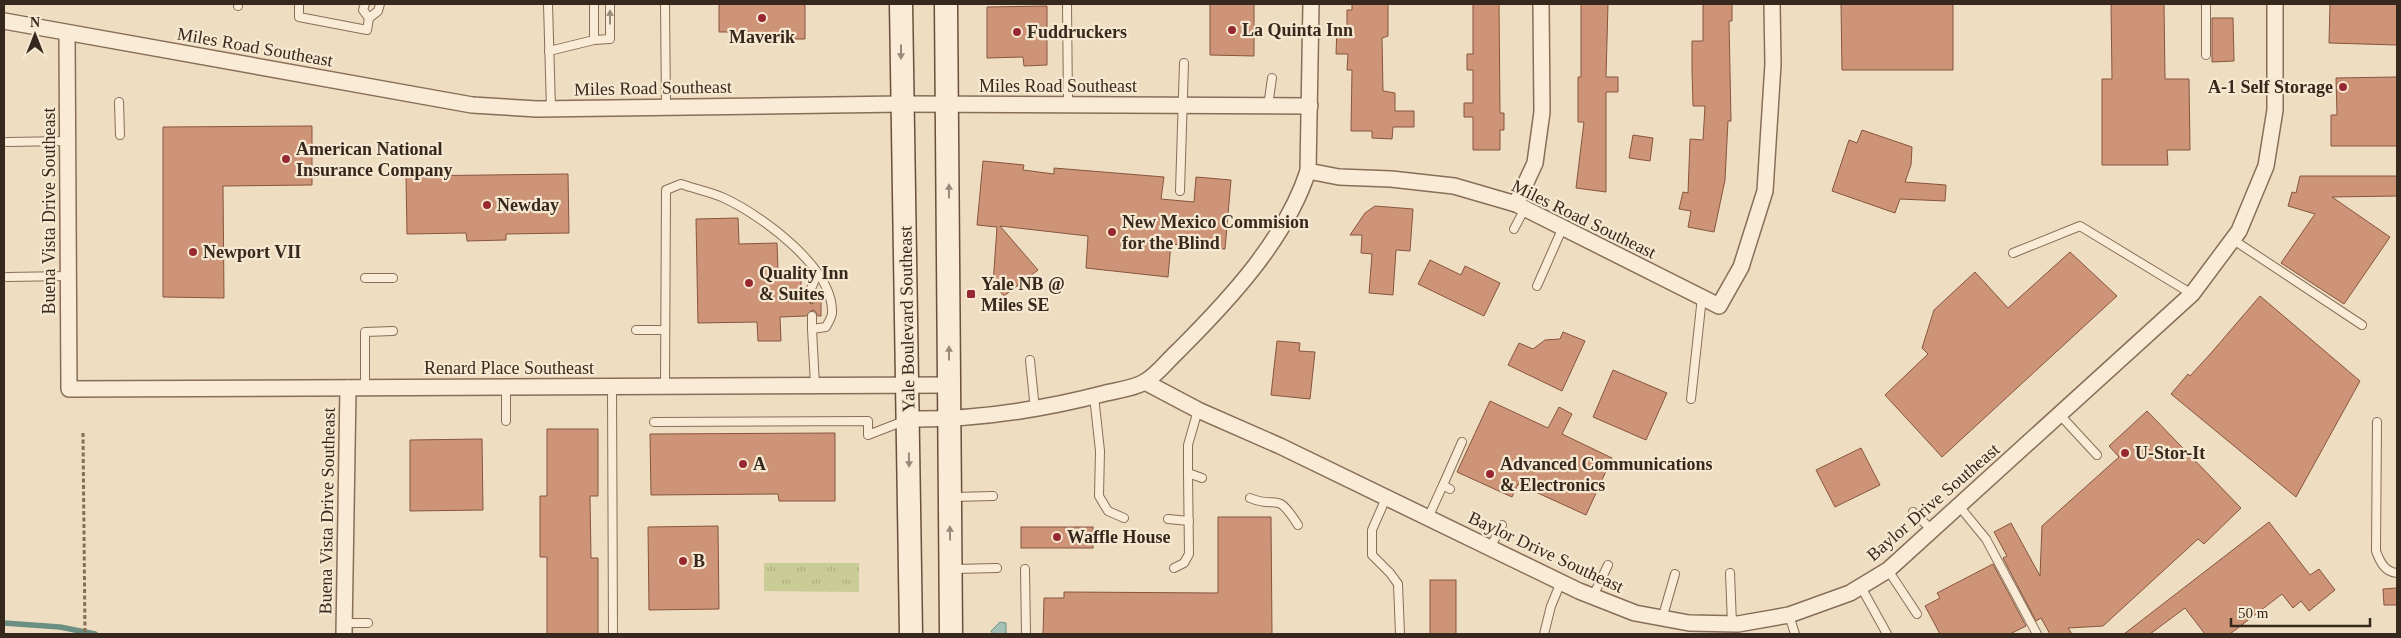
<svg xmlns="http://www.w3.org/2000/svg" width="2401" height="638" font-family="Georgia,serif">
  <defs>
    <pattern id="grass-tufts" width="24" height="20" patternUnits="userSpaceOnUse" patternTransform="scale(1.25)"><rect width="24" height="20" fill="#cacc95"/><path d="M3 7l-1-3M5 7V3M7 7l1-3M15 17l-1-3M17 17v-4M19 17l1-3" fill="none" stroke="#aeaf80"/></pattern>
  </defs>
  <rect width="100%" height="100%" fill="#eeddc1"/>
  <polygon fill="url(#grass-tufts)" points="764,563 859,563 859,592 764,591"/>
  <polygon fill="#a4c1b6" stroke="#6b8f83" points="1000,622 1006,623 1006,634 993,634 991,631"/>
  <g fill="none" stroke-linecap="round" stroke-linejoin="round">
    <polyline stroke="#6b8f83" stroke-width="5.5" points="4,623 60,627 95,634"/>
  </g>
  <g fill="#cd9477" stroke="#87553e">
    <polygon points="719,4 805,4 805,39 750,39 750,32 719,32"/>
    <polygon points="1210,4 1254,4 1254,56 1210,55"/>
    <polygon points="1352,4 1388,4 1388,36 1382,38 1383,91 1395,93 1395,111 1414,111 1414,127 1393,127 1392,139 1372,138 1372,131 1351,131 1352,70 1347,70 1348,54 1336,54 1337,27 1347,27 1347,10 1352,10"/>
    <polygon points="1473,4 1499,4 1500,113 1504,113 1504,130 1500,130 1500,150 1473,150 1473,117 1464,117 1464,103 1473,103 1473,70 1467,70 1467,54 1473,54"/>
    <polygon points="1581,4 1608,4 1606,77 1618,77 1618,92 1606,92 1606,192 1576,188 1584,122 1578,122 1578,77 1581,77"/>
    <polygon points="1703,4 1732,4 1732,21 1729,21 1731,121 1728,121 1725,180 1714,232 1688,227 1691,211 1679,209 1683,192 1688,193 1690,139 1703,140 1705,106 1693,106 1692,70 1692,41 1703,41"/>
    <polygon points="1841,4 1953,4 1953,70 1842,70"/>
    <polygon points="2111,4 2164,4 2165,79 2189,79 2190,150 2167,150 2168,165 2102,165 2102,79 2112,79"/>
    <polygon points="2330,4 2397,4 2397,45 2329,43"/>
    <polygon points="1047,6 1047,65 1024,66 1023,57 987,58 987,7"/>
    <polygon points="2212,18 2233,18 2234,61 2212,62"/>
    <polygon points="2397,77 2397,146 2331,146 2331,115 2337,115 2336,78"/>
    <polygon points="312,126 312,185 223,186 224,298 163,297 163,127"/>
    <polygon points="1862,130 1912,147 1911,165 1905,182 1946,185 1945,201 1900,199 1895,213 1832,191 1849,140 1857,143"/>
    <polygon points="1633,135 1653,138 1650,161 1629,158"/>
    <polygon points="983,161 1024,165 1023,170 1054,174 1054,168 1164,177 1161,199 1194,202 1196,177 1231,180 1225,249 1171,244 1168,277 1086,268 1088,236 1000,226 1038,270 1004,296 993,284 997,227 977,225"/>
    <polygon points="568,174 569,233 506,234 506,240 467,241 466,233 407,234 406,176"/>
    <polygon points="2300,176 2397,176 2397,196 2332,197 2390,237 2344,304 2281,263 2315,214 2288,206 2292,192 2296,193"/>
    <polygon points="1375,206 1413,209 1410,251 1396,250 1393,295 1369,293 1372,254 1361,253 1362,235 1350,235 1365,213"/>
    <polygon points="738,218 739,244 777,243 778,269 801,269 801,298 805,298 811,304 814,303 817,298 821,298 821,316 818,316 815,311 812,310 806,316 780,317 781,341 758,341 757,322 698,323 696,219"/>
    <polygon points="2070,252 2117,296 1942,457 1885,395 1928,354 1922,348 1934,310 1975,272 2008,308"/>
    <polygon points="1430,260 1461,275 1465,266 1500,283 1484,316 1418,284"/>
    <polygon points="2260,296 2360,381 2296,497 2171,394 2188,374 2190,376 2212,352"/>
    <polygon points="1563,332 1585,341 1562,391 1508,365 1519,343 1533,349 1545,340 1560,339"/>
    <polygon points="1277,341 1300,343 1299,351 1315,352 1310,399 1271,395"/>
    <polygon points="1613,370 1667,393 1646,440 1593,417"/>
    <polygon points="1490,401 1548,428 1559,407 1572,414 1562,434 1612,458 1586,515 1518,484 1512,497 1457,472"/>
    <polygon points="2147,411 2241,508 2204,544 2198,539 2103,626 2068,628 2072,634 2050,634 2041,618 2036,621 2003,558 2007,556 1994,532 2011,523 2040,576 2042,526 2119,457 2109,446"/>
    <polygon points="547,429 598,429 598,496 590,496 591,558 598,558 598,634 547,634 547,557 540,557 540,496 547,496"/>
    <polygon points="835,433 835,501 779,501 778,494 651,495 650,434"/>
    <polygon points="482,439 483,510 410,511 410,440"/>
    <polygon points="1861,448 1880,485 1835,507 1816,470"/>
    <polygon points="1218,517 1271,517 1272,634 1043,634 1044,598 1064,598 1064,592 1218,593"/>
    <polygon points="2269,522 2310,575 2319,569 2335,590 2309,611 2301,601 2293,608 2282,594 2230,634 2205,634 2185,608 2150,634 2124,634"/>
    <polygon points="718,526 719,609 649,610 648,527"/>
    <rect x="1021" y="527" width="72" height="21"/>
    <polygon points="1993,564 2026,626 2010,634 1940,634 1925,606 1940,598 1937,593"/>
    <rect x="1430" y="580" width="26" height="54"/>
    <polygon points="2397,588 2397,605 2384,605 2383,589"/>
  </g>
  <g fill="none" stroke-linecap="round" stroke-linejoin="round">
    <defs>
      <g id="service">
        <polyline points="299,4 299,17 367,30 369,18 378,11 380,4"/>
        <polyline points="365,4 363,10 369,18"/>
        <polyline points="548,4 551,109"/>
        <polyline points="665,4 666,107"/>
        <polyline points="1067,4 1068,105"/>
        <polyline points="238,6 238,4"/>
        <polyline points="594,40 594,4"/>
        <polyline points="549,51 594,40 610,39 610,4"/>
        <polyline points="2206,55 2206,4"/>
        <polyline points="119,102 120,135"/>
        <polyline points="1268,106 1272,78"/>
        <polyline points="7,142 68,141"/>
        <polyline points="1180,191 1184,63"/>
        <polyline points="1514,229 1525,208"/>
        <polyline points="2232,239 2362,325"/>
        <polyline points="2013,253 2080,226 2192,294"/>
        <polyline points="7,277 68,276"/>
        <polyline points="365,278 393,278"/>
        <polyline points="1537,286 1563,227"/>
        <polyline points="811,298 811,289 817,274"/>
        <polyline points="812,316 812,329"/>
        <polyline points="636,330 665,330"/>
        <polyline points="1030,360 1035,410"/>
        <polyline points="612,386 613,634"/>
        <path d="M665,386L666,190L681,184C695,189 711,192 724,198C761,215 834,268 832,313C832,317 828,323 826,327L812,329L815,385"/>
        <polyline points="506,387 506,421"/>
        <polyline points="365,388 365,332 393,331"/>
        <polyline points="1094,396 1100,451 1099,496 1108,511 1124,518"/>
        <polyline points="1691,399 1702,297"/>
        <polyline points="1198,410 1188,445 1188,473 1202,478"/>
        <polyline points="2060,415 2097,455"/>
        <polyline points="654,422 868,421 868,435 904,421"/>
        <path d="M2377,422L2376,551C2380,562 2385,572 2397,573"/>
        <polyline points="1443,485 1462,442"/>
        <polyline points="953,497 993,496"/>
        <path d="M1250,498C1279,510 1275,489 1298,525"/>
        <polyline points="1386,498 1372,530 1372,555 1390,573 1398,584 1400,634"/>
        <polyline points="1959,506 1986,539 2037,634"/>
        <polyline points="1913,512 1932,530"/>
        <polyline points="1428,518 1443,485 1450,489"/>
        <polyline points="1168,519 1189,521"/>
        <polyline points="1490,548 1502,525"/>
        <polyline points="1174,568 1184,563 1189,554 1188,473"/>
        <polyline points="954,569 997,568"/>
        <polyline points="1025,569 1026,634"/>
        <polyline points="1888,570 1917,614"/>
        <polyline points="1730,573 1732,624"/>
        <polyline points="1861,587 1887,634"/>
        <polyline points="1593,596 1608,565"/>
        <polyline points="1789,615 1795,634"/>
        <polyline points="1662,619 1675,574"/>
        <polyline points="344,623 368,623"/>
        <polyline points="1544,634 1551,606 1561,582"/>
      </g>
      <g id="minor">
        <polyline points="4,21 472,105 537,109 902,104 1310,106"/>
        <polyline points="67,34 69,389 950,385"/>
        <polyline points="1308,171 1339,177 1391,179 1454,186 1516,204 1719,306 1741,267 1765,191 1773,64 1772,4"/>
        <polyline points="1516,204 1535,163 1542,112 1541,4"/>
        <polyline points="1145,382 1198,410 1280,446 1579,591 1635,613 1689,623 1738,624 1789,615 1850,593 1888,570 2192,294 2239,231 2266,166 2275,110 2275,4"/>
        <path d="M909,419C977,420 1041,410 1106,393C1118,390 1136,388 1146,381C1158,374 1168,360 1179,350C1229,300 1286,239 1308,171L1311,4"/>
        <polyline points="344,634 348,388"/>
      </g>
      <g id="secondary">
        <polyline points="901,4 911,634"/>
        <polyline points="946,4 951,634"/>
      </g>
    </defs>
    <use href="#service" stroke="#886e59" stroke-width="10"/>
    <use href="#minor" stroke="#886e59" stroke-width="18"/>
    <use href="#secondary" stroke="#6a4f3c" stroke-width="25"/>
    <polyline stroke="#886e59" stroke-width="3" stroke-dasharray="4 2.5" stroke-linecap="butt" points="83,433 85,634"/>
    <use href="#service" stroke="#f9ebd5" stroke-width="8"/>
    <use href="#minor" stroke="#f9ebd5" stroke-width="15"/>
    <use href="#secondary" stroke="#f9ebd5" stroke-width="22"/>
  </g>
  <defs><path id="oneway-solid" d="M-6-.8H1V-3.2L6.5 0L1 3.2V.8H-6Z" transform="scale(1.25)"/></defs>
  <g fill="#988a79">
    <use href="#oneway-solid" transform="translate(610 17) rotate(-90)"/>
    <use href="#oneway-solid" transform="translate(901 52) rotate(90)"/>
    <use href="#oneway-solid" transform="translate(949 191) rotate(-90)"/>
    <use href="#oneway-solid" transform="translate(949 353) rotate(-90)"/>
    <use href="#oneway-solid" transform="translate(909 460) rotate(89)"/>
    <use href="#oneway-solid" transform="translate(950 533) rotate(-91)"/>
  </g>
  <g fill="#972832" stroke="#f6e8d1" stroke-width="2">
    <circle cx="762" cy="18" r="5"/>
    <circle cx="1232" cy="30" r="5"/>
    <circle cx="1017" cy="32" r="5"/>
    <circle cx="2343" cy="87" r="5"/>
    <circle cx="286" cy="159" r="5"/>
    <circle cx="487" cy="205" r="5"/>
    <circle cx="1112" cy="232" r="5"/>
    <circle cx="193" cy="252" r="5"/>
    <circle cx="749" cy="283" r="5"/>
    <rect x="966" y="289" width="10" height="10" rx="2.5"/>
    <circle cx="2125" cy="453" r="5"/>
    <circle cx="743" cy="464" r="5"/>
    <circle cx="1490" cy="474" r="5"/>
    <circle cx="1057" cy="537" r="5"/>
    <circle cx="683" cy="561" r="5"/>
  </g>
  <g text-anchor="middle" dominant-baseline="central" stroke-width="4.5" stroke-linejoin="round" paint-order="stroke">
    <g font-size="18" font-weight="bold" fill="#37281d" stroke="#f6e8d1" text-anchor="start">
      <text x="1242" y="30">La Quinta Inn</text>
      <text x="1027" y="32">Fuddruckers</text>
      <text x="762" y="37" text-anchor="middle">Maverik</text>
      <text x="2333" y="87" text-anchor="end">A-1 Self Storage</text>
      <text x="296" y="149">American National<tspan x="296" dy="21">Insurance Company</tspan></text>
      <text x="497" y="205">Newday</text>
      <text x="1122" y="222">New Mexico Commision<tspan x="1122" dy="21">for the Blind</tspan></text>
      <text x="203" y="252">Newport VII</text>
      <text x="759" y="273">Quality Inn<tspan x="759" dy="21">&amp; Suites</tspan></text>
      <text x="981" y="284">Yale NB @<tspan x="981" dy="21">Miles SE</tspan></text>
      <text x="2135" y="453">U-Stor-It</text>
      <text x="753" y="464">A</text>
      <text x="1500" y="464">Advanced Communications<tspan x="1500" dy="21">&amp; Electronics</tspan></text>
      <text x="1067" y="537">Waffle House</text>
      <text x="693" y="561">B</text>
    </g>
    <g font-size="18" fill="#37281d" stroke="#f6e8d1">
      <text transform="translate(255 47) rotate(10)">Miles Road Southeast</text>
      <text x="1058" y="86">Miles Road Southeast</text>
      <text transform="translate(653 88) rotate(-1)">Miles Road Southeast</text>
      <text transform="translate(49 211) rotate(-90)">Buena Vista Drive Southeast</text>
      <text transform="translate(1584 219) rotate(26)">Miles Road Southeast</text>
      <text transform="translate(907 319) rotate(-91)">Yale Boulevard Southeast</text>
      <text x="509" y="368">Renard Place Southeast</text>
      <text transform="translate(1933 502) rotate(-41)">Baylor Drive Southeast</text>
      <text transform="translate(327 511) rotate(-89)">Buena Vista Drive Southeast</text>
      <text transform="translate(1546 552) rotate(25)">Baylor Drive Southeast</text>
    </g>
  </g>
  <rect width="2401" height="638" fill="none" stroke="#37281d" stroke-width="10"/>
  <g transform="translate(35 35)" stroke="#f6e8d1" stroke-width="4" paint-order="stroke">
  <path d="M0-4L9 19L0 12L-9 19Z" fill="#37281d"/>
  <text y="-8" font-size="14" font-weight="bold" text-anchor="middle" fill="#37281d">N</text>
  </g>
  <path d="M2231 618v8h139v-8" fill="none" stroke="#37281d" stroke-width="2.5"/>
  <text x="2238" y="618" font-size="15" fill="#37281d" stroke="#f6e8d1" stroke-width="4" paint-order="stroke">50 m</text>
</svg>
